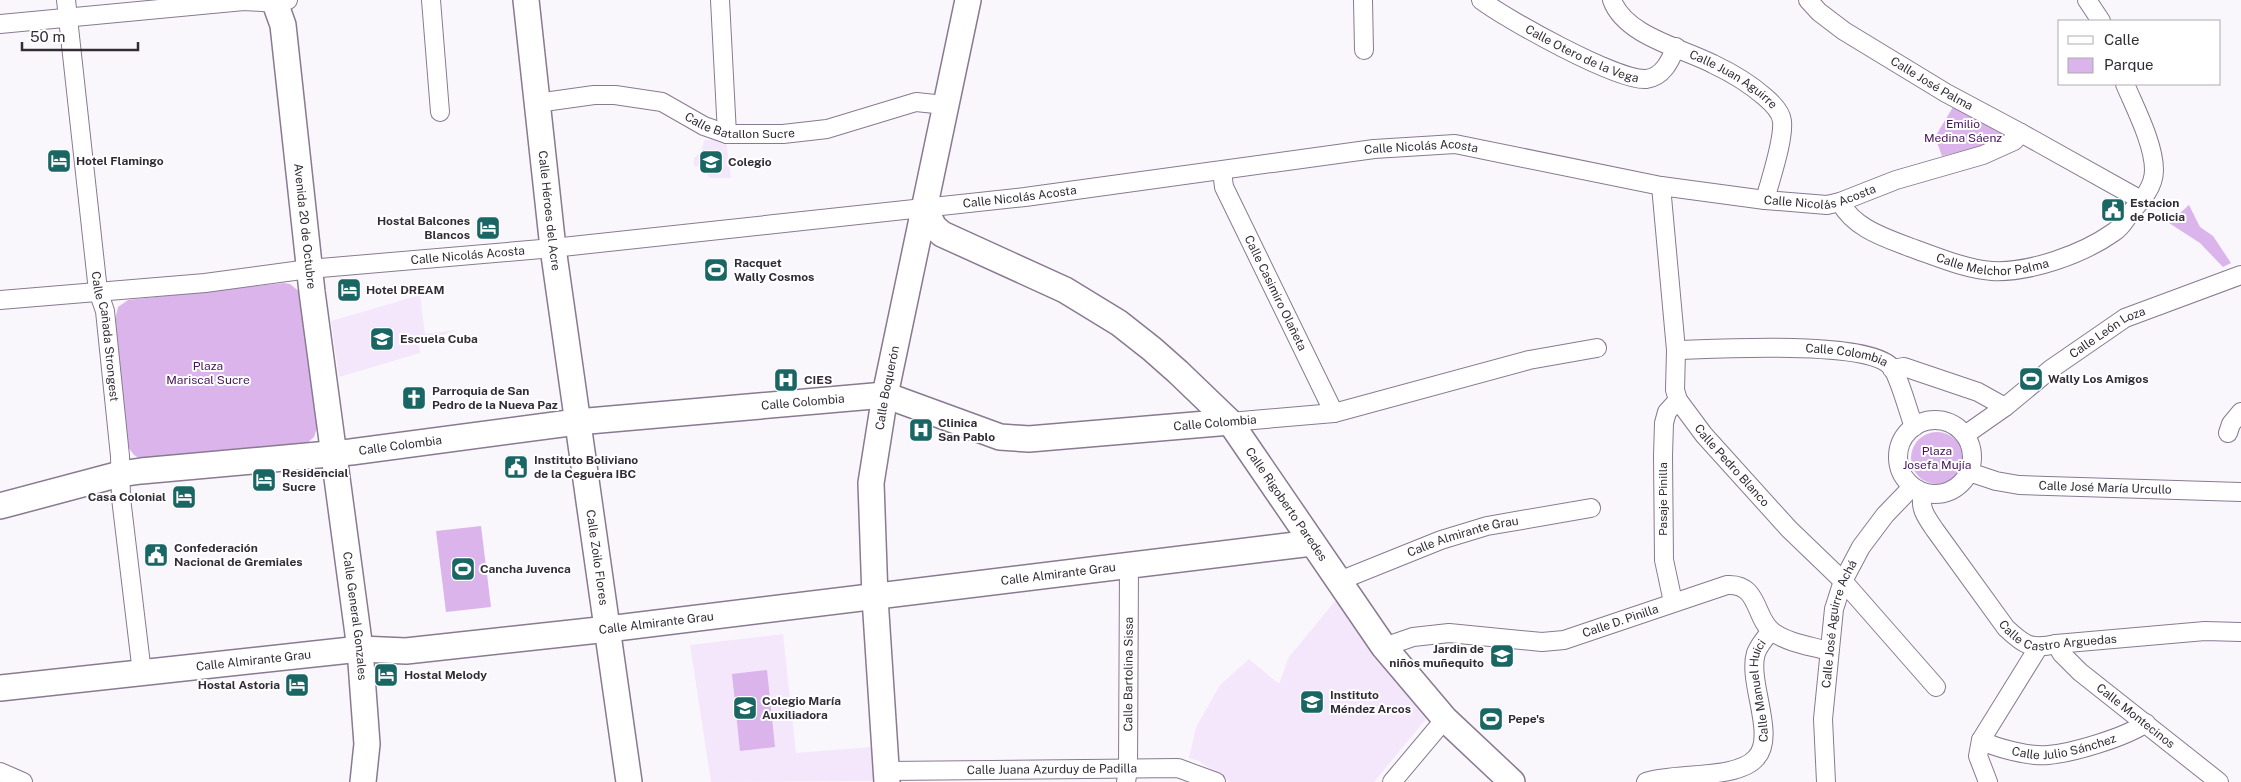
<svg xmlns="http://www.w3.org/2000/svg" width="2241" height="782" font-family="'Public Sans',sans-serif">
  <rect width="100%" height="100%" fill="#faf7fc"/>
  <g fill="#f4e7fb">
    <polygon points="726,139 731,178 709,178 705,167 694,166 694,158 702,151 704,140"/>
    <polygon points="420,295 425,334 457,330 419,343 420,353 339,377 331,321"/>
    <polygon points="1336,600 1426,719 1374,782 1230,782 1199,761 1189,758 1196,727 1220,685 1249,659 1279,684 1289,657"/>
    <polygon points="783,634 796,753 871,747 875,781 711,782 690,645"/>
  </g>
  <g fill="#dab4eb">
    <polygon points="1956,102 2004,132 1997,143 1942,156 1935,137"/>
    <polygon points="2189,205 2200,227 2213,236 2231,263 2223,267 2200,243 2169,223"/>
    <polygon points="284,283 290,284 301,293 318,425 314,437 306,444 142,460 134,455 128,447 115,320 118,307 128,300"/>
    <circle cx="1937" cy="458" r="26"/>
    <polygon points="481,526 491,607 446,612 436,531"/>
    <polygon points="767,670 775,747 740,751 732,674"/>
  </g>
  <g fill="none" stroke-linecap="round" stroke-linejoin="round">
    <defs>
      <g id="street">
        <path id="s1" d="M66,0L98,291L105,311L120,456L121,498L142,673"/>
        <polyline points="431,0 440,112"/>
        <polyline points="720,0 727,134"/>
        <polyline points="1363,0 1364,50"/>
        <path id="s2" d="M1481,0C1506,19 1617,81 1646,79C1663,77 1670,61 1676,47"/>
        <path id="s3" d="M1612,0C1625,36 1682,48 1713,64C1732,73 1749,83 1765,97C1772,103 1781,112 1782,121C1784,141 1770,180 1765,200"/>
        <path id="s4" d="M1808,0L1819,12L1844,31L1946,93L2021,133L2141,200"/>
        <polyline points="2087,0 2101,21"/>
        <polyline points="0,24 244,1 277,3 288,0"/>
        <path id="s5" d="M537,103L594,95H615L662,102L704,126L727,134H783L827,129L916,102L945,105"/>
        <path id="s6" d="M1222,171L1224,187L1334,413"/>
        <path id="s7" d="M1661,186L1676,350L1675,390L1678,400L1704,435L1789,529L1843,581L1936,687"/>
        <path id="s8" d="M1840,202C1854,228 1883,237 1909,247C1935,256 1964,269 1992,271C2030,273 2083,254 2114,232C2121,228 2126,219 2131,212C2142,200 2154,187 2154,170C2154,144 2135,108 2125,84"/>
        <path id="s9" d="M0,300L205,283L309,269L553,248L1025,197L1374,149L1455,144L1661,186L1765,200L1827,205L1840,202L1896,180L1983,155L2014,141L2021,133"/>
        <path id="s10" d="M1676,350C1714,349 1873,339 1893,369C1901,383 1908,411 1914,427"/>
        <polyline points="1892,369 1904,367 1978,392 2005,407"/>
        <circle cx="1935" cy="457" r="37"/>
        <polyline points="1230,422 1334,413 1529,360 1597,348"/>
        <polyline points="2228,433 2231,424 2241,412"/>
        <path id="s11" d="M1965,435L2005,407L2051,369L2125,318L2241,275"/>
        <path id="s12" d="M1969,472L1996,481L2019,485L2241,492"/>
        <path id="s13" d="M1923,493C1919,508 1926,517 1935,530L2006,628C2024,645 2031,650 2056,644L2205,631L2241,632"/>
        <path id="s14" d="M1339,581L1441,540L1487,526L1591,508"/>
        <polyline points="1673,602 1664,560 1663,456 1664,423 1667,412 1678,400"/>
        <path id="s15" d="M2056,644L2062,654L2080,672L2219,782"/>
        <path id="s16" d="M1384,647L1413,637L1449,633L1542,642L1564,640L1727,585C1760,583 1754,619 1773,632C1788,643 1811,646 1828,651"/>
        <path id="s17" d="M1981,740C1995,748 2031,757 2048,755C2073,753 2126,737 2146,723"/>
        <path id="s18" d="M886,771L1178,768L1216,782"/>
        <polyline points="0,772 23,782"/>
        <path id="s19" d="M1126,782L1128,770L1129,566"/>
        <polyline points="1392,782 1445,719"/>
        <path id="s20" d="M1646,782C1674,772 1737,780 1756,758C1777,736 1747,682 1756,653C1759,645 1765,638 1771,631"/>
        <path id="s21" d="M1826,782L1823,719L1834,609L1843,581L1861,547L1885,515L1912,487"/>
        <polyline points="1988,782 1978,756 1981,740 2038,648"/>
      </g>
      <g id="secondary">
        <path id="s22" d="M274,0L283,25L312,292L360,649L367,744L363,782"/>
        <path id="s23" d="M526,0L553,248L629,782"/>
        <path id="s24" d="M924,207L934,227L942,234L1065,290L1119,323L1152,349L1178,372L1230,422L1384,647L1445,719L1512,782"/>
        <path id="s25" d="M0,506L120,474L141,471L351,452L577,422L885,395L1000,437L1029,439L1230,422"/>
        <path id="s26" d="M0,688L360,649L406,651L608,629L1312,543"/>
        <path id="s27" d="M887,782L875,598L871,483L885,395L968,0"/>
      </g>
    </defs>
    <use href="#street" stroke="#897991" stroke-width="20"/>
    <use href="#secondary" stroke="#897991" stroke-width="28"/>
    <use href="#street" stroke="#fff" stroke-width="18"/>
    <use href="#secondary" stroke="#fff" stroke-width="25"/>
  </g>
  <defs>
    <symbol id="hotel-square" viewBox="-11 -11 22 22"><rect x="-9" y="-9" width="18" height="18" rx="4" fill="#196664" stroke="#fff"/><path d="M-6-4.5h1.5V1H6V5H4.5V3h-9V5H-6ZM-4 0a1.8 1.8 0 1 1 3.6 0ZM.5 0V-2.5h3Q6-2.5 6 0Z" fill="#fff"/></symbol>
    <symbol id="school-square" viewBox="-11 -11 22 22"><rect x="-9" y="-9" width="18" height="18" rx="4" fill="#196664" stroke="#fff"/><path d="M0-5L7-2L0 1L-7-2ZM-4 1L0 2.5L4 1V4Q0 6-4 4Z" fill="#fff"/></symbol>
    <symbol id="civic-square" viewBox="-11 -11 22 22"><rect x="-9" y="-9" width="18" height="18" rx="4" fill="#196664" stroke="#fff"/><path d="M-.6-6.5H3V-4.5H.6V-3L4-1V1h2V6H-6V1h2V-1L-.6-3ZM-1.2 2.5V6h2.4V2.5Z" fill="#fff"/></symbol>
    <symbol id="stadium-square" viewBox="-11 -11 22 22"><rect x="-9" y="-9" width="18" height="18" rx="4" fill="#196664" stroke="#fff"/><path d="M0-5a6.5 5 0 1 0 0 10a6.5 5 0 1 0 0-10ZM-3.5-1.8h7v3.6h-7Z" fill="#fff"/></symbol>
    <symbol id="hospital-square" viewBox="-11 -11 22 22"><rect x="-9" y="-9" width="18" height="18" rx="4" fill="#196664" stroke="#fff"/><path d="M-5-5h3v3.5h4V-5h3V5h-3V1.5h-4V5h-3Z" fill="#fff"/></symbol>
    <symbol id="church-square" viewBox="-11 -11 22 22"><rect x="-9" y="-9" width="18" height="18" rx="4" fill="#196664" stroke="#fff"/><path d="M-1.2-6h2.4v3.5h3.3v2.4h-3.3V6h-2.4V-.1h-3.3v-2.4h3.3Z" fill="#fff"/></symbol>
    <symbol id="university-square" viewBox="-11 -11 22 22"><rect x="-9" y="-9" width="18" height="18" rx="4" fill="#196664" stroke="#fff"/><path d="M0-5L7-2L0 1L-7-2ZM-4 1L0 2.5L4 1V4Q0 6-4 4Z" fill="#fff"/></symbol>
  </defs>
  <g fill-rule="evenodd">
    <use href="#hotel-square" x="45" y="147" width="28" height="28"/>
    <use href="#school-square" x="697" y="148" width="28" height="28"/>
    <use href="#civic-square" x="2099" y="196" width="28" height="28"/>
    <use href="#hotel-square" x="474" y="214" width="28" height="28"/>
    <use href="#stadium-square" x="702" y="256" width="28" height="28"/>
    <use href="#hotel-square" x="335" y="276" width="28" height="28"/>
    <use href="#school-square" x="368" y="325" width="28" height="28"/>
    <use href="#stadium-square" x="2017" y="365" width="28" height="28"/>
    <use href="#hospital-square" x="772" y="366" width="28" height="28"/>
    <use href="#church-square" x="400" y="384" width="28" height="28"/>
    <use href="#hospital-square" x="907" y="416" width="28" height="28"/>
    <use href="#civic-square" x="502" y="453" width="28" height="28"/>
    <use href="#hotel-square" x="250" y="466" width="28" height="28"/>
    <use href="#hotel-square" x="170" y="483" width="28" height="28"/>
    <use href="#civic-square" x="142" y="541" width="28" height="28"/>
    <use href="#stadium-square" x="449" y="555" width="28" height="28"/>
    <use href="#school-square" x="1488" y="642" width="28" height="28"/>
    <use href="#hotel-square" x="372" y="661" width="28" height="28"/>
    <use href="#hotel-square" x="283" y="671" width="28" height="28"/>
    <use href="#university-square" x="1298" y="688" width="28" height="28"/>
    <use href="#school-square" x="731" y="694" width="28" height="28"/>
    <use href="#stadium-square" x="1477" y="705" width="28" height="28"/>
  </g>
  <g text-anchor="middle" dominant-baseline="central" stroke-width="4" stroke-linejoin="round" paint-order="stroke">
    <g font-size="12" fill="#332c37" stroke="#fff">
      <text stroke="none"><textPath href="#s2" startOffset="115">Calle Otero de la Vega</textPath></text>
      <text stroke="none"><textPath href="#s3" startOffset="148">Calle Juan Aguirre</textPath></text>
      <text stroke="none"><textPath href="#s4" startOffset="150">Calle José Palma</textPath></text>
      <text stroke="none"><textPath href="#s5" startOffset="210">Calle Batallon Sucre</textPath></text>
      <text stroke="none"><textPath href="#s9" startOffset="1430">Calle Nicolás Acosta</textPath></text>
      <text stroke="none"><textPath href="#s9" startOffset="1835">Calle Nicolás Acosta</textPath></text>
      <text stroke="none"><textPath href="#s9" startOffset="1025">Calle Nicolás Acosta</textPath></text>
      <text stroke="none"><textPath href="#s23" startOffset="212">Calle Héroes del Acre</textPath></text>
      <text stroke="none"><textPath href="#s22" startOffset="229">Avenida 20 de Octubre</textPath></text>
      <text stroke="none"><textPath href="#s9" startOffset="470">Calle Nicolás Acosta</textPath></text>
      <text stroke="none"><textPath href="#s8" startOffset="171">Calle Melchor Palma</textPath></text>
      <text stroke="none"><textPath href="#s6" startOffset="134">Calle Casimiro Olañeta</textPath></text>
      <text stroke="none"><textPath href="#s11" startOffset="176">Calle León Loza</textPath></text>
      <text stroke="none"><textPath href="#s1" startOffset="339">Calle Cañada Strongest</textPath></text>
      <text stroke="none"><textPath href="#s10" startOffset="171">Calle Colombia</textPath></text>
      <text stroke="none"><textPath href="#s27" startOffset="396">Calle Boquerón</textPath></text>
      <text stroke="none"><textPath href="#s25" startOffset="811">Calle Colombia</textPath></text>
      <text transform="translate(1215 423) rotate(-5)">Calle Colombia</text>
      <text stroke="none"><textPath href="#s25" startOffset="406">Calle Colombia</textPath></text>
      <text stroke="none"><textPath href="#s7" startOffset="300">Calle Pedro Blanco</textPath></text>
      <text stroke="none"><textPath href="#s12" startOffset="138">Calle José María Urcullo</textPath></text>
      <text transform="translate(1663 499) rotate(-90)">Pasaje Pinilla</text>
      <text stroke="none"><textPath href="#s24" startOffset="480">Calle Rigoberto Paredes</textPath></text>
      <text stroke="none"><textPath href="#s14" startOffset="132">Calle Almirante Grau</textPath></text>
      <text stroke="none"><textPath href="#s23" startOffset="562">Calle Zoilo Flores</textPath></text>
      <text stroke="none"><textPath href="#s26" startOffset="1065">Calle Almirante Grau</textPath></text>
      <text stroke="none"><textPath href="#s22" startOffset="622">Calle General Gonzales</textPath></text>
      <text stroke="none"><textPath href="#s16" startOffset="242">Calle D. Pinilla</textPath></text>
      <text stroke="none"><textPath href="#s26" startOffset="660">Calle Almirante Grau</textPath></text>
      <text stroke="none"><textPath href="#s21" startOffset="160">Calle José Aguirre Achá</textPath></text>
      <text stroke="none"><textPath href="#s13" startOffset="216">Calle Castro Arguedas</textPath></text>
      <text stroke="none"><textPath href="#s26" startOffset="255">Calle Almirante Grau</textPath></text>
      <text stroke="none"><textPath href="#s19" startOffset="108">Calle Bartolina Sissa</textPath></text>
      <text stroke="none"><textPath href="#s20" startOffset="184">Calle Manuel Huici</textPath></text>
      <text stroke="none"><textPath href="#s15" startOffset="108">Calle Montecinos</textPath></text>
      <text stroke="none"><textPath href="#s17" startOffset="86">Calle Julio Sánchez</textPath></text>
      <text stroke="none"><textPath href="#s18" startOffset="166">Calle Juana Azurduy de Padilla</textPath></text>
    </g>
    <g font-size="12" fill="#46125a" stroke="#fff">
      <text x="1963" y="124">Emilio<tspan x="1963" dy="14">Medina Sáenz</tspan></text>
      <text x="208" y="366">Plaza<tspan x="208" dy="14">Mariscal Sucre</tspan></text>
      <text x="1937" y="451">Plaza<tspan x="1937" dy="14">Josefa Mujía</tspan></text>
    </g>
    <g font-size="12" font-weight="bold" fill="#332c37" stroke="#fff" text-anchor="start">
      <text x="76" y="161">Hotel Flamingo</text>
      <text x="728" y="162">Colegio</text>
      <text x="2130" y="203">Estacion<tspan x="2130" dy="14">de Policia</tspan></text>
      <text x="470" y="221" text-anchor="end">Hostal Balcones<tspan x="470" dy="14">Blancos</tspan></text>
      <text x="734" y="263">Racquet<tspan x="734" dy="14">Wally Cosmos</tspan></text>
      <text x="366" y="290">Hotel DREAM</text>
      <text x="400" y="339">Escuela Cuba</text>
      <text x="2048" y="379">Wally Los Amigos</text>
      <text x="804" y="380">CIES</text>
      <text x="432" y="391">Parroquia de San<tspan x="432" dy="14">Pedro de la Nueva Paz</tspan></text>
      <text x="938" y="423">Clinica<tspan x="938" dy="14">San Pablo</tspan></text>
      <text x="534" y="460">Instituto Boliviano<tspan x="534" dy="14">de la Ceguera IBC</tspan></text>
      <text x="282" y="473">Residencial<tspan x="282" dy="14">Sucre</tspan></text>
      <text x="166" y="497" text-anchor="end">Casa Colonial</text>
      <text x="174" y="548">Confederación<tspan x="174" dy="14">Nacional de Gremiales</tspan></text>
      <text x="480" y="569">Cancha Juvenca</text>
      <text x="1484" y="649" text-anchor="end">Jardin de<tspan x="1484" dy="14">niños muñequito</tspan></text>
      <text x="404" y="675">Hostal Melody</text>
      <text x="280" y="685" text-anchor="end">Hostal Astoria</text>
      <text x="1330" y="695">Instituto<tspan x="1330" dy="14">Méndez Arcos</tspan></text>
      <text x="762" y="701">Colegio María<tspan x="762" dy="14">Auxiliadora</tspan></text>
      <text x="1508" y="719">Pepe's</text>
    </g>
  </g>
  <rect x="2058" y="20" width="162" height="65" fill="#ffffff" stroke="#adabaf"/>
  <rect x="2068" y="36" width="25" height="8" fill="#ffffff" stroke="#adabaf"/>
  <text x="2104" y="45" font-size="15" fill="#332c37">Calle</text>
  <rect x="2068" y="58" width="25" height="15" fill="#dab4eb" stroke="#adabaf"/>
  <text x="2104" y="70" font-size="15" fill="#332c37">Parque</text>
  <path d="M22 42v8h116v-8" fill="none" stroke="#332c37" stroke-width="2.5"/>
  <text x="30" y="42" font-size="15" fill="#332c37" stroke="#ffffff" stroke-width="4" paint-order="stroke">50 m</text>
</svg>
